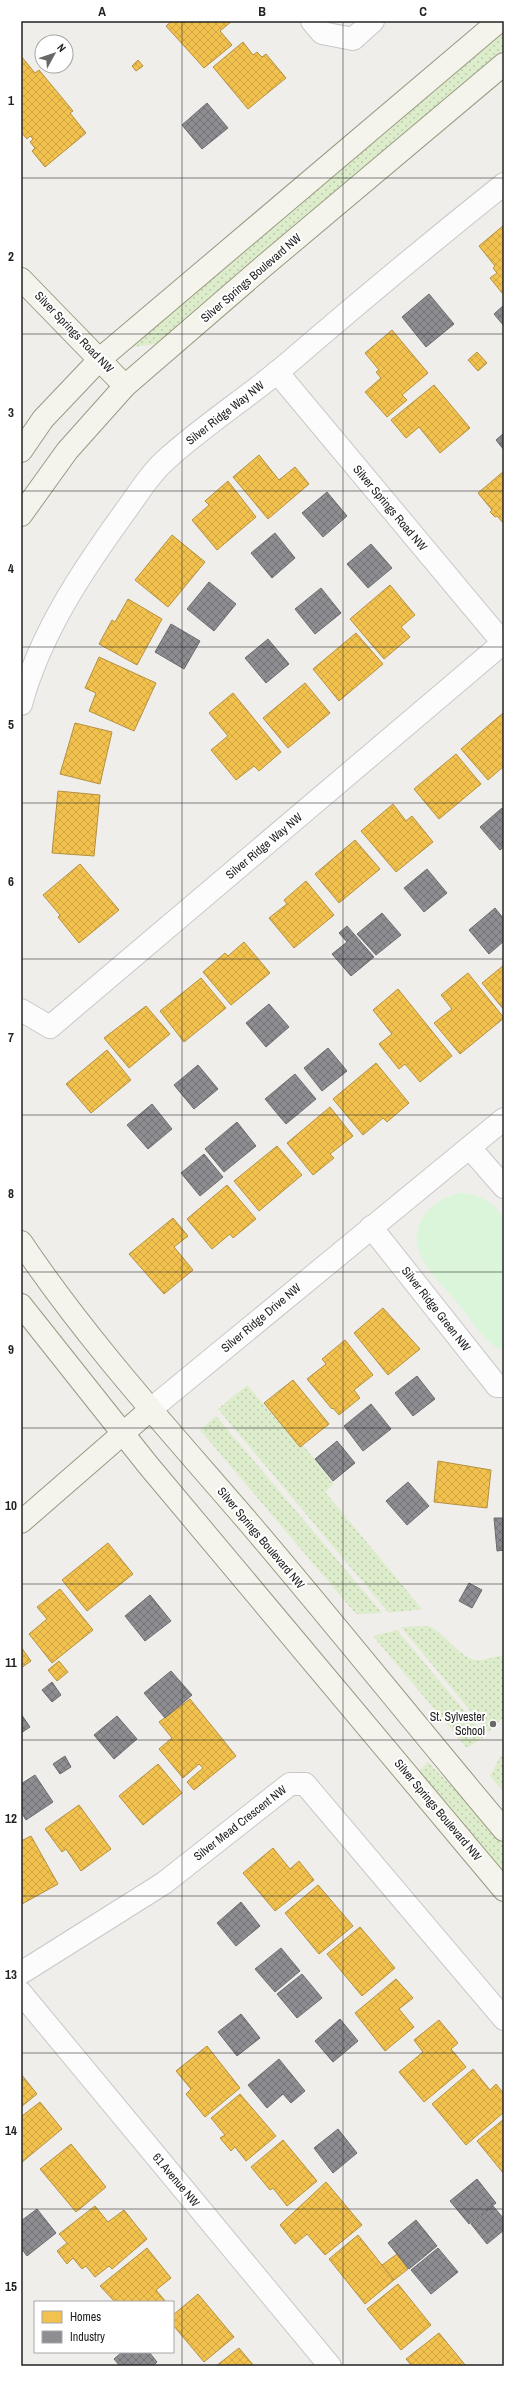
<svg xmlns="http://www.w3.org/2000/svg" width="525" height="2387" font-family="'Archivo Narrow',sans-serif">
  <defs>
    <pattern id="grass-dots" width="8" height="8" patternUnits="userSpaceOnUse"><rect width="8" height="8" fill="#ddeccb"/><path d="M2 2h.1M6 6h.1" fill="none" stroke="#bdcaae" stroke-width="1.8" stroke-linecap="round"/></pattern>
    <pattern id="homes-cross-hatch" width="8" height="8" patternUnits="userSpaceOnUse"><rect width="8" height="8" fill="#f2c14e"/><path d="M0 0l8 8M0 8l8-8" fill="none" stroke="#cfa644"/></pattern>
    <pattern id="industry-cross-hatch" width="8" height="8" patternUnits="userSpaceOnUse"><rect width="8" height="8" fill="#8d8d92"/><path d="M0 0l8 8M0 8l8-8" fill="none" stroke="#737377"/></pattern>
  </defs>
  <rect width="100%" height="100%" fill="#f0eeeb"/>
  <g fill="url(#grass-dots)">
    <polygon points="504,28 504,51 155,344 132,347 131,345"/>
    <polygon points="247,1385 300,1447 303,1445 334,1484 325,1492 422,1609 390,1613 388,1612 218,1409"/>
    <polygon points="216,1416 382,1613 356,1614 200,1430"/>
    <path d="M429,1626C445,1633 460,1659 477,1660C486,1661 495,1655 504,1656V1717L488,1732L401,1627Z"/>
    <polygon points="397,1630 485,1736 467,1748 373,1636"/>
    <polygon points="501,1755 504,1759 504,1792 490,1776"/>
    <polygon points="428,1762 468,1803 504,1846 504,1873 419,1771"/>
  </g>
  <path fill="#daf5da" d="M458,1193C479,1193 491,1201 504,1217V1351C485,1344 472,1321 459,1305C440,1281 401,1250 423,1217C431,1204 444,1198 458,1193Z"/>
  <g fill="url(#homes-cross-hatch)" stroke="#b49141">
    <polygon points="172,21 232,21 220,31 232,45 204,68 166,26"/>
    <polygon points="243,42 253,55 257,52 262,57 266,54 286,78 248,109 213,67"/>
    <polygon points="21,56 35,73 39,70 73,111 70,113 86,133 45,167 32,151 35,148 30,142 33,139 30,136 27,139 21,132"/>
    <polygon points="138,60 143,66 136,71 132,66"/>
    <polygon points="504,225 504,291 502,293 490,278 497,273 493,268 495,266 479,246"/>
    <polygon points="392,330 428,373 402,395 407,400 387,417 365,392 381,378 376,372 379,370 365,353"/>
    <polygon points="477,352 487,363 478,371 468,360"/>
    <polygon points="434,385 470,428 440,453 419,427 406,438 391,420"/>
    <polygon points="259,455 279,480 295,467 309,484 268,519 233,477"/>
    <polygon points="504,471 504,524 497,516 495,517 490,512 492,510 478,493"/>
    <polygon points="228,481 256,517 217,550 192,520 209,505 205,501"/>
    <polygon points="172,535 205,562 168,607 135,580"/>
    <polygon points="390,585 415,615 401,627 410,637 384,659 350,619"/>
    <polygon points="128,599 162,619 137,665 99,644 112,620 115,622"/>
    <polygon points="356,633 383,664 339,701 313,669"/>
    <polygon points="99,657 156,683 134,731 89,711 96,693 85,688"/>
    <polygon points="305,683 330,713 288,748 263,718"/>
    <polygon points="233,693 281,752 259,771 254,766 236,780 211,750 228,736 209,713"/>
    <polygon points="503,713 504,766 488,780 461,749"/>
    <polygon points="75,723 112,732 100,784 60,774"/>
    <polygon points="456,754 481,784 439,819 414,789"/>
    <polygon points="58,791 100,795 94,856 52,853"/>
    <polygon points="393,804 406,821 412,816 433,842 396,872 361,831"/>
    <polygon points="355,840 380,869 339,903 315,874"/>
    <polygon points="80,864 119,910 79,943 58,917 60,915 43,895"/>
    <polygon points="306,881 334,915 294,948 269,918 287,904 284,900"/>
    <polygon points="244,942 270,973 231,1005 203,972 225,953 228,956"/>
    <polygon points="504,965 504,1010 482,983"/>
    <polygon points="468,973 504,1018 460,1054 434,1023 452,1009 441,995"/>
    <polygon points="201,978 226,1008 184,1042 160,1011"/>
    <polygon points="398,989 452,1056 420,1082 405,1064 399,1069 379,1044 392,1034 373,1010"/>
    <polygon points="146,1006 170,1034 129,1068 104,1038"/>
    <polygon points="107,1050 131,1080 91,1113 66,1084"/>
    <polygon points="376,1063 409,1103 387,1122 383,1118 363,1135 333,1099"/>
    <polygon points="330,1107 353,1136 330,1154 334,1158 313,1175 287,1143"/>
    <polygon points="277,1146 302,1175 259,1211 234,1181"/>
    <polygon points="227,1185 256,1219 233,1238 230,1234 212,1249 187,1219"/>
    <polygon points="173,1218 188,1236 174,1247 193,1270 164,1294 129,1254"/>
    <polygon points="383,1308 420,1349 388,1375 354,1333"/>
    <polygon points="345,1340 373,1375 354,1390 360,1398 339,1415 333,1408 332,1409 307,1379 326,1364 322,1359"/>
    <polygon points="293,1380 329,1424 300,1447 264,1403"/>
    <polygon points="438,1461 491,1470 487,1508 434,1502"/>
    <polygon points="108,1543 133,1574 87,1611 62,1580"/>
    <polygon points="60,1589 93,1630 52,1663 29,1634 47,1619 37,1607"/>
    <polygon points="21,1647 31,1661 21,1668"/>
    <polygon points="59,1661 68,1672 57,1681 48,1670"/>
    <polygon points="190,1699 236,1756 194,1790 187,1782 203,1768 199,1764 183,1778 159,1749 172,1738 159,1722"/>
    <polygon points="158,1764 182,1793 143,1825 119,1796"/>
    <polygon points="79,1805 111,1849 81,1871 66,1849 62,1852 45,1829"/>
    <polygon points="31,1836 58,1884 22,1904 21,1841"/>
    <polygon points="273,1848 290,1869 299,1861 314,1880 275,1911 243,1873"/>
    <polygon points="318,1885 353,1926 319,1954 285,1913"/>
    <polygon points="360,1927 395,1968 362,1996 327,1954"/>
    <polygon points="396,1979 413,1998 399,2009 414,2027 385,2051 355,2013"/>
    <polygon points="439,2020 458,2043 451,2049 466,2067 424,2102 399,2072 423,2052 414,2040"/>
    <polygon points="207,2046 240,2088 205,2117 186,2094 191,2089 176,2071"/>
    <polygon points="473,2069 490,2090 496,2084 504,2094 504,2112 466,2145 432,2104"/>
    <polygon points="21,2074 37,2094 21,2107"/>
    <polygon points="240,2094 276,2136 246,2161 235,2147 231,2151 220,2138 225,2135 211,2118"/>
    <polygon points="40,2102 62,2129 21,2163 21,2115 22,2116"/>
    <polygon points="504,2119 504,2174 477,2141"/>
    <polygon points="283,2140 317,2181 287,2206 273,2188 270,2190 251,2167"/>
    <polygon points="71,2144 106,2187 76,2212 40,2169"/>
    <polygon points="326,2182 362,2225 325,2255 307,2234 295,2244 280,2225"/>
    <polygon points="95,2206 108,2222 124,2210 147,2239 112,2269 109,2266 95,2277 86,2266 82,2269 73,2258 67,2264 57,2251 67,2243 59,2234"/>
    <polygon points="358,2235 394,2280 365,2304 329,2259"/>
    <polygon points="147,2248 171,2278 156,2290 166,2302 115,2302 100,2286"/>
    <polygon points="397,2254 408,2269 394,2280 382,2265"/>
    <polygon points="398,2284 431,2325 401,2350 367,2309"/>
    <polygon points="198,2294 234,2337 204,2362 173,2325 173,2315"/>
    <polygon points="439,2333 466,2366 412,2366 406,2359"/>
    <polygon points="239,2348 254,2366 216,2366"/>
  </g>
  <g fill="url(#industry-cross-hatch)" stroke="#6d6d70">
    <polygon points="207,103 228,128 202,149 182,125"/>
    <polygon points="429,294 454,324 426,347 402,317"/>
    <polygon points="504,305 504,326 494,314"/>
    <polygon points="504,433 504,450 496,440"/>
    <polygon points="327,492 347,516 323,537 302,513"/>
    <polygon points="275,533 295,558 272,578 251,553"/>
    <polygon points="371,544 392,568 368,588 347,564"/>
    <polygon points="209,582 236,604 214,631 187,609"/>
    <polygon points="321,588 341,613 315,634 295,609"/>
    <polygon points="171,624 200,641 184,669 155,652"/>
    <polygon points="268,639 289,664 266,683 245,658"/>
    <polygon points="502,808 504,810 504,847 500,850 480,827"/>
    <polygon points="427,869 447,893 424,912 404,888"/>
    <polygon points="495,908 504,919 504,941 489,954 469,930"/>
    <polygon points="382,913 401,935 376,955 357,934"/>
    <polygon points="347,926 374,957 351,976 332,954 347,942 339,933"/>
    <polygon points="269,1004 289,1027 266,1047 246,1023"/>
    <polygon points="328,1048 347,1071 322,1091 304,1068"/>
    <polygon points="198,1065 218,1089 194,1109 174,1085"/>
    <polygon points="295,1074 316,1099 286,1124 265,1099"/>
    <polygon points="152,1104 172,1129 148,1149 127,1125"/>
    <polygon points="237,1122 256,1146 224,1172 205,1149"/>
    <polygon points="204,1154 223,1177 200,1196 181,1173"/>
    <polygon points="417,1376 435,1399 413,1416 395,1393"/>
    <polygon points="371,1404 391,1429 363,1451 344,1426"/>
    <polygon points="337,1441 355,1463 333,1481 315,1459"/>
    <polygon points="408,1482 429,1506 407,1525 386,1501"/>
    <polygon points="494,1518 504,1518 504,1550 497,1551"/>
    <polygon points="469,1583 482,1590 472,1608 459,1601"/>
    <polygon points="150,1595 171,1621 145,1641 125,1616"/>
    <polygon points="171,1671 192,1695 165,1718 144,1693"/>
    <polygon points="52,1682 61,1695 52,1702 42,1690"/>
    <polygon points="21,1714 30,1727 21,1733"/>
    <polygon points="117,1716 137,1739 114,1759 94,1735"/>
    <polygon points="65,1756 71,1767 60,1774 53,1764"/>
    <polygon points="35,1775 53,1802 26,1820 21,1812 21,1784"/>
    <polygon points="241,1902 260,1926 236,1946 217,1923"/>
    <polygon points="281,1948 300,1971 275,1992 255,1969"/>
    <polygon points="302,1974 322,1998 297,2018 277,1994"/>
    <polygon points="241,2014 260,2038 237,2056 218,2032"/>
    <polygon points="340,2019 358,2041 333,2062 315,2041"/>
    <polygon points="279,2059 305,2091 291,2103 283,2094 267,2108 248,2085"/>
    <polygon points="338,2129 357,2153 333,2173 314,2148"/>
    <polygon points="477,2179 496,2203 469,2224 450,2201"/>
    <polygon points="493,2206 504,2219 504,2230 487,2244 471,2224"/>
    <polygon points="37,2209 56,2233 27,2256 21,2248 21,2221"/>
    <polygon points="416,2220 437,2246 409,2269 388,2243"/>
    <polygon points="438,2248 458,2272 431,2294 411,2270"/>
    <polygon points="122,2352 149,2352 157,2362 153,2366 120,2366 114,2359"/>
  </g>
  <g fill="none" stroke-linecap="round" stroke-linejoin="round">
    <defs>
      <g id="street">
        <polyline points="312,21 322,33 353,39 373,21"/>
        <polyline points="277,372 504,644"/>
        <path d="M21,704C40,634 82,571 124,513C138,494 151,472 169,457C206,424 248,397 286,365C358,303 430,243 504,184"/>
        <polyline points="21,1010 50,1027 503,643"/>
        <polyline points="470,1148 504,1187"/>
        <polyline points="371,1227 497,1386 504,1386"/>
        <polyline points="151,1409 504,1119"/>
        <polyline points="21,1973 164,1883 290,1784 305,1784 504,2019"/>
        <polyline points="21,1993 330,2366"/>
      </g>
      <g id="secondary">
        <polyline points="21,279 125,386"/>
        <polyline points="21,451 43,419 100,359 499,21"/>
        <polyline points="21,515 67,451 125,386 265,265 504,64"/>
        <path d="M21,1242C89,1343 171,1432 250,1524C336,1625 419,1729 504,1830"/>
        <polyline points="21,1305 148,1465 504,1890"/>
        <polyline points="21,1522 151,1409"/>
      </g>
    </defs>
    <use href="#street" stroke="#c9c8c7" stroke-width="24"/>
    <use href="#secondary" stroke="#999a82" stroke-width="24"/>
    <use href="#street" stroke="#fdfcfc" stroke-width="22"/>
    <use href="#secondary" stroke="#f4f4ed" stroke-width="22"/>
  </g>
  <path fill="none" stroke="#222" stroke-width="1" stroke-opacity="0.55" d="M182,21V2366M343,21V2366M21,178H504M21,334H504M21,491H504M21,647H504M21,803H504M21,959H504M21,1115H504M21,1272H504M21,1428H504M21,1584H504M21,1740H504M21,1896H504M21,2053H504M21,2209H504"/>
  <circle fill="#6a6968" stroke="#fff" stroke-width="1.5" cx="493" cy="1724" r="4"/>
  <g text-anchor="middle" dominant-baseline="central" stroke-width="4" stroke-linejoin="round" paint-order="stroke">
    <g font-size="12" fill="#222" stroke="#fff">
      <text transform="translate(251 278) rotate(-41)">Silver Springs Boulevard NW</text>
      <text transform="translate(74 332) rotate(46)">Silver Springs Road NW</text>
      <text transform="translate(225 413) rotate(-38)">Silver Ridge Way NW</text>
      <text transform="translate(390 508) rotate(50)">Silver Springs Road NW</text>
      <text transform="translate(264 846) rotate(-40)">Silver Ridge Way NW</text>
      <text transform="translate(436 1309) rotate(52)">Silver Ridge Green NW</text>
      <text transform="translate(261 1318) rotate(-40)">Silver Ridge Drive NW</text>
      <text transform="translate(261 1538) rotate(50)">Silver Springs Boulevard NW</text>
      <text transform="translate(438 1810) rotate(50)">Silver Springs Boulevard NW</text>
      <text transform="translate(240 1823) rotate(-38)">Silver Mead Crescent NW</text>
      <text transform="translate(176 2180) rotate(50)">61 Avenue NW</text>
    </g>
    <g font-size="12" fill="#222" stroke="#fff" text-anchor="end">
      <text x="485" y="1717">St. Sylvester<tspan x="485" dy="14">School</tspan></text>
    </g>
  </g>
  <rect width="525" height="2387" fill="none" stroke="#ffffff" stroke-width="44"/>
  <rect x="34" y="2301" width="140" height="52" fill="#ffffff" stroke="#a7a7a7"/>
  <rect x="42" y="2311" width="20" height="12" fill="#f2c14e" stroke="#a7a7a7"/>
  <text x="70" y="2321" font-size="12" fill="#222222">Homes</text>
  <rect x="42" y="2331" width="20" height="12" fill="#8d8d92" stroke="#a7a7a7"/>
  <text x="70" y="2341" font-size="12" fill="#222222">Industry</text>
  <g transform="translate(54 54) rotate(50)"><circle r="19" fill="#ffffff" stroke="#a7a7a7"/>
  <path d="M0-3L7 15L0 10L-7 15Z" fill="#6a6968"/>
  <text y="-6" font-size="11" font-weight="bold" text-anchor="middle" fill="#222222">N</text>
  </g>
  <rect x="22" y="22" width="481" height="2343" fill="none" stroke="#222" stroke-width="1.5"/>
  <g font-size="13" text-anchor="middle" font-weight="bold" fill="#222">
    <text x="102" y="16">A</text>
    <text x="262" y="16">B</text>
    <text x="423" y="16">C</text>
    <text x="11" y="105">1</text>
    <text x="11" y="261">2</text>
    <text x="11" y="417">3</text>
    <text x="11" y="573">4</text>
    <text x="11" y="729">5</text>
    <text x="11" y="886">6</text>
    <text x="11" y="1042">7</text>
    <text x="11" y="1198">8</text>
    <text x="11" y="1354">9</text>
    <text x="11" y="1510">10</text>
    <text x="11" y="1667">11</text>
    <text x="11" y="1823">12</text>
    <text x="11" y="1979">13</text>
    <text x="11" y="2135">14</text>
    <text x="11" y="2291">15</text>
  </g>
</svg>
